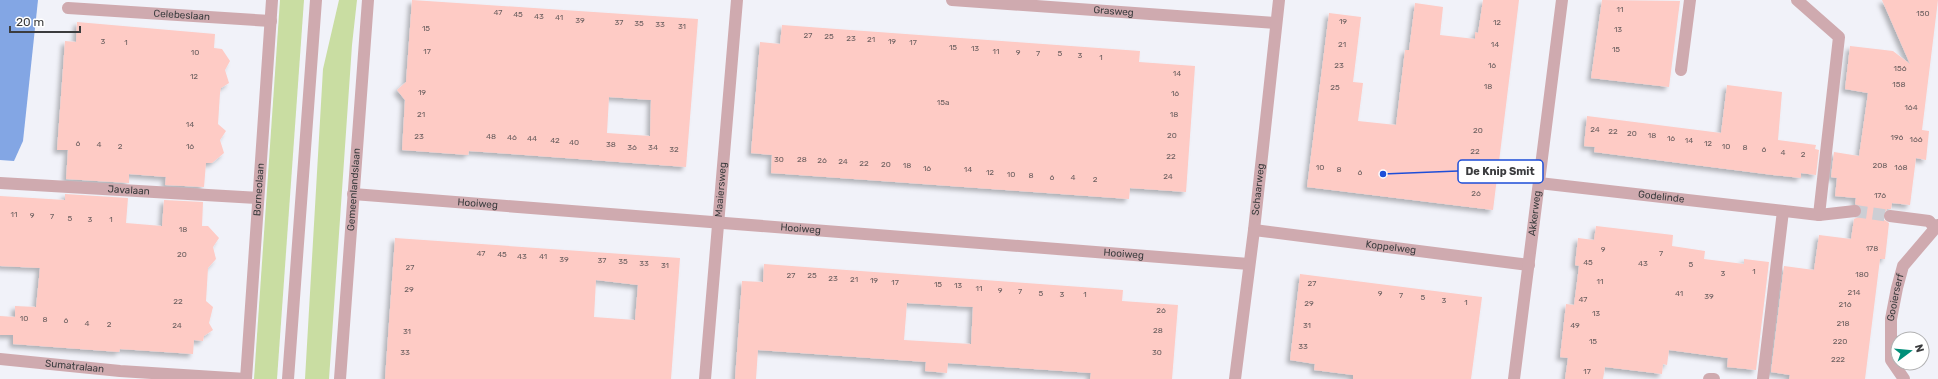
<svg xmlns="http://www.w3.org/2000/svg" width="1938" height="379" font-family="Rubik,sans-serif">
  <defs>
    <filter id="shadow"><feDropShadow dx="-3.5" dy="3.5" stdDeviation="2" flood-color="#0004"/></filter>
  </defs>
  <rect width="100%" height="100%" fill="#f1f2f9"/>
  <g fill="#c9dda2">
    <polygon points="280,0 304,0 277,379 254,379"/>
    <polygon points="339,0 357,0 352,45 329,379 305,379 323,69"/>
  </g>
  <polygon fill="#83a6e4" points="0,0 38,0 23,141 14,161 0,160"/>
  <g fill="#fecbc5" fill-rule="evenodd" filter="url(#shadow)">
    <path d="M412,0L698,19L686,167L469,151L468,155L402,150L405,100L397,90L406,82ZM609,97L651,100L650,136L607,133Z"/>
    <polygon points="1483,0 1519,0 1493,210 1307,187 1329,13 1361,17 1353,82 1363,83 1358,121 1396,125 1405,50 1409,50 1415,3 1443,7 1440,35 1475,39 1475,32 1478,33"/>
    <polygon points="1602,0 1680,1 1669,87 1591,78"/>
    <polygon points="1882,0 1938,0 1922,130 1929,131 1926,160 1916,158 1910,205 1892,203 1891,209 1887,209 1883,215 1883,219 1889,223 1885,259 1880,259 1865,379 1789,379 1790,375 1771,372 1784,266 1814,270 1819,235 1851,239 1854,219 1859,217 1862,214 1861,207 1855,204 1856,198 1835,196 1837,178 1831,177 1834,152 1859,156 1868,93 1845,89 1850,46 1893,51 1910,64"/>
    <polygon points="77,22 215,34 214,48 222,49 230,61 225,70 229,83 221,88 220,93 218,124 226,131 220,140 224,153 212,163 206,163 204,187 165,185 166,177 129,174 129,183 66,179 68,150 57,150 65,41 76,42"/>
    <polygon points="782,25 1140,51 1139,62 1195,66 1186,192 1130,188 1129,199 771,173 772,155 751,153 760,42 780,44"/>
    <polygon points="1727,85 1782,92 1778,140 1816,145 1815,149 1819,150 1816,175 1801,173 1801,178 1773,175 1594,152 1595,147 1584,146 1587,116 1721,133"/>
    <polygon points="65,194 128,198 126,223 162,226 164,200 203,202 202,226 208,226 219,238 213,247 216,259 208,268 206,301 213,307 209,323 213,330 204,336 203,341 194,340 193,354 120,349 119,352 13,344 13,335 0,335 0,316 15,317 15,306 36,307 40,268 0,266 0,196 65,200"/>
    <polygon points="1596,226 1673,235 1672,246 1705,251 1704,259 1744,264 1744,259 1769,262 1756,370 1727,367 1728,358 1669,350 1667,365 1663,364 1662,374 1605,367 1603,379 1565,379 1568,358 1560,357 1566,304 1574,305 1579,266 1575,265 1578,238 1594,240"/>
    <path d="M395,238L680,258L671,379H385ZM596,280L638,285L635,320L594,317Z"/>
    <path d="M764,264L1123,290L1122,301L1178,305L1172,379H1090L1091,373L948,363L947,373L925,371L926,362L758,350L756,379H735L742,281L763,282ZM907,303L973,307L971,344L904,340Z"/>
    <polygon points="1300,274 1482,297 1471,379 1353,379 1353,375 1314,370 1315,364 1290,360"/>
  </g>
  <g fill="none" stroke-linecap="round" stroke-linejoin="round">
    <polyline stroke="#cdced4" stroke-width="12" stroke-dasharray="12 6" stroke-linecap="butt" points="1855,211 1890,216"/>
    <g stroke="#cfaaaf" stroke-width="12">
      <path id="s1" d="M952,0L1275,23"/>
      <polyline points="1797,0 1839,37 1819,215"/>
      <path id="s2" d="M68,8L271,21"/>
      <polyline points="1681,70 1690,0"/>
      <path id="s3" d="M0,183L258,198"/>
      <path id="s4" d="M1539,183L1819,215L1855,211"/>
      <path id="s5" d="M353,194L1249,264"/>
      <polyline points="1890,216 1929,221 1935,228"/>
      <path id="s6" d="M1254,230L1529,265"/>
      <path id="s7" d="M0,359L120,371L246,379"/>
      <path id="s8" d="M246,379L272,0"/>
      <polyline points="288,379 316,0"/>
      <path id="s9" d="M340,379L368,0"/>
      <path id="s10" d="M705,379L737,0"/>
      <path id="s11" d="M1235,379L1254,230L1279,0"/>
      <path id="s12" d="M1514,379L1562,0"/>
      <polyline points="1709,379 1714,379"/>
      <polyline points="1763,379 1783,211"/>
      <path id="s13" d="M1904,379L1891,360V319L1897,288L1903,266L1938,225"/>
    </g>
  </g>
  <g text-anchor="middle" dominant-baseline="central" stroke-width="4" stroke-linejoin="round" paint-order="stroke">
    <g font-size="8" fill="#6c6060">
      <text x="1620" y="9">11</text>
      <text x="498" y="12">47</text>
      <text x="1923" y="13">150</text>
      <text x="518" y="14">45</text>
      <text x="539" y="16">43</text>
      <text x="559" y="17">41</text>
      <text x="580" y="20">39</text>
      <text x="1343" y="21">19</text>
      <text x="619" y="22">37</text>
      <text x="1497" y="22">12</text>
      <text x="639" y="23">35</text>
      <text x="660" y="24">33</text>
      <text x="682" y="26">31</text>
      <text x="426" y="28">15</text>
      <text x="1618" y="29">13</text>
      <text x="808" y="35">27</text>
      <text x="829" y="36">25</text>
      <text x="851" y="38">23</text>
      <text x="871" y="39">21</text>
      <text x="103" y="41">3</text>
      <text x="892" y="41">19</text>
      <text x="126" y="42">1</text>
      <text x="913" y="42">17</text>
      <text x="1342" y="44">21</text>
      <text x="1495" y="44">14</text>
      <text x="953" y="47">15</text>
      <text x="975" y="48">13</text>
      <text x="1616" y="49">15</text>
      <text x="427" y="51">17</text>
      <text x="996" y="51">11</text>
      <text x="195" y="52">10</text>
      <text x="1018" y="52">9</text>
      <text x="1038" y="53">7</text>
      <text x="1060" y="53">5</text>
      <text x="1080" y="55">3</text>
      <text x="1101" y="57">1</text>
      <text x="1339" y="65">23</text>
      <text x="1492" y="65">16</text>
      <text x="1900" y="68">156</text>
      <text x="1177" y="73">14</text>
      <text x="194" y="76">12</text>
      <text x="1899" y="84">158</text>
      <text x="1488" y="86">18</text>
      <text x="1335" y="87">25</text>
      <text x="422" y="92">19</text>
      <text x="1175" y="93">16</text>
      <text x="943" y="102">15a</text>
      <text x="1911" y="107">164</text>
      <text x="421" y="114">21</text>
      <text x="1174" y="114">18</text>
      <text x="190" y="124">14</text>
      <text x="1595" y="129">24</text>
      <text x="1478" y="130">20</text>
      <text x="1613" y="131">22</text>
      <text x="1632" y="133">20</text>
      <text x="1172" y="135">20</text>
      <text x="1652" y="135">18</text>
      <text x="419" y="136">23</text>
      <text x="491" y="136">48</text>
      <text x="512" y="137">46</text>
      <text x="1897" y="137">196</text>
      <text x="532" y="138">44</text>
      <text x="1671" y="138">16</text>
      <text x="1916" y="139">166</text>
      <text x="555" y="140">42</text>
      <text x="1689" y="140">14</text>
      <text x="574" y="142">40</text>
      <text x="78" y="143">6</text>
      <text x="1708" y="143">12</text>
      <text x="99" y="144">4</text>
      <text x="611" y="144">38</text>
      <text x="120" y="146">2</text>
      <text x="190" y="146">16</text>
      <text x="1726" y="146">10</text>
      <text x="632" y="147">36</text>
      <text x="653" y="147">34</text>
      <text x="1745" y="147">8</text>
      <text x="674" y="149">32</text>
      <text x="1764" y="149">6</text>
      <text x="1475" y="151">22</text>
      <text x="1783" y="152">4</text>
      <text x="1803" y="154">2</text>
      <text x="1171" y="156">22</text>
      <text x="779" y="159">30</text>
      <text x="802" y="159">28</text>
      <text x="822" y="160">26</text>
      <text x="843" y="161">24</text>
      <text x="864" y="163">22</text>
      <text x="886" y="164">20</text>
      <text x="907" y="165">18</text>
      <text x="1880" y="165">208</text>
      <text x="1320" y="167">10</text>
      <text x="1901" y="167">168</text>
      <text x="927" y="168">16</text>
      <text x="968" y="169">14</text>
      <text x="1339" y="169">8</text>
      <text x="990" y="172">12</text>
      <text x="1360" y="172">6</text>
      <text x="1011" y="174">10</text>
      <text x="1031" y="175">8</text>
      <text x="1168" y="176">24</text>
      <text x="1052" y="177">6</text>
      <text x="1073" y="177">4</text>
      <text x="1095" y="179">2</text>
      <text x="1476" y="193">26</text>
      <text x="1880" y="195">176</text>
      <text x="14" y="214">11</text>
      <text x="32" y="215">9</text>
      <text x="52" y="216">7</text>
      <text x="70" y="218">5</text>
      <text x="90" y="219">3</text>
      <text x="111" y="219">1</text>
      <text x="183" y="229">18</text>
      <text x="1872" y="248">178</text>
      <text x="1603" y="249">9</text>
      <text x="481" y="253">47</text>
      <text x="1661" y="253">7</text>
      <text x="182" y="254">20</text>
      <text x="502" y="254">45</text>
      <text x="522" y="256">43</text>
      <text x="543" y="256">41</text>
      <text x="564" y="259">39</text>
      <text x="602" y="260">37</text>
      <text x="623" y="261">35</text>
      <text x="1588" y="262">45</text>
      <text x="644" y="263">33</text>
      <text x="1643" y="263">43</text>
      <text x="1691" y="264">5</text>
      <text x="665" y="265">31</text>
      <text x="410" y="267">27</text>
      <text x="1754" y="271">1</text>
      <text x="1723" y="273">3</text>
      <text x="1862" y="274">180</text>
      <text x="791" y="275">27</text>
      <text x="812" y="275">25</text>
      <text x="833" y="278">23</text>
      <text x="854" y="279">21</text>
      <text x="874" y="280">19</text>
      <text x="1600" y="281">11</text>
      <text x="895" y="282">17</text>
      <text x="1312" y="283">27</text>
      <text x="938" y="284">15</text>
      <text x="958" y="285">13</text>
      <text x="979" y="288">11</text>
      <text x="409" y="289">29</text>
      <text x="1000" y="290">9</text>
      <text x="1020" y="291">7</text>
      <text x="1854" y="292">214</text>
      <text x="1041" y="293">5</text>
      <text x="1380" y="293">9</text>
      <text x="1679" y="293">41</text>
      <text x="1062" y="294">3</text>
      <text x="1085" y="294">1</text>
      <text x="1401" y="295">7</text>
      <text x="1709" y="296">39</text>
      <text x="1423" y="297">5</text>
      <text x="1583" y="299">47</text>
      <text x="1444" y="300">3</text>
      <text x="178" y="301">22</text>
      <text x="1466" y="302">1</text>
      <text x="1309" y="303">29</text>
      <text x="1845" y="304">216</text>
      <text x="1161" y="310">26</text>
      <text x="1596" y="313">13</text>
      <text x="24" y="318">10</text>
      <text x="45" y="319">8</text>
      <text x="66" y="320">6</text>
      <text x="87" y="323">4</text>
      <text x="1843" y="323">218</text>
      <text x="109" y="324">2</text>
      <text x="177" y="325">24</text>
      <text x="1307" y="325">31</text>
      <text x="1575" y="325">49</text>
      <text x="1158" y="330">28</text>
      <text x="407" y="331">31</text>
      <text x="1593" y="341">15</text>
      <text x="1840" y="341">220</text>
      <text x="1303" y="346">33</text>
      <text x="405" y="352">33</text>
      <text x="1157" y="352">30</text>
      <text x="1838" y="359">222</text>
      <text x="1587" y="371">17</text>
    </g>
    <g font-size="10" fill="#3b3c3e" stroke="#fff">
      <text stroke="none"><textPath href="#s1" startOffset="162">Grasweg</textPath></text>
      <text stroke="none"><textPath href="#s2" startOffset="114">Celebeslaan</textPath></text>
      <text stroke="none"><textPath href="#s8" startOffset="190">Borneolaan</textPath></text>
      <text stroke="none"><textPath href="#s9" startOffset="190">Gemeenlandslaan</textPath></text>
      <text stroke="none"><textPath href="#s10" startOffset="190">Maaiersweg</textPath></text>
      <text stroke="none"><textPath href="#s3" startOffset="129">Javalaan</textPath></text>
      <text stroke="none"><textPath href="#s11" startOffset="191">Schaarweg</textPath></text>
      <text stroke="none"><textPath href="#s4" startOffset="123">Godelinde</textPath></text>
      <text stroke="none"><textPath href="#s5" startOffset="125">Hooiweg</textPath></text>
      <text stroke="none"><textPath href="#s12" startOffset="167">Akkerweg</textPath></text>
      <text stroke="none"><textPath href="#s5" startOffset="449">Hooiweg</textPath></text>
      <text stroke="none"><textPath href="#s6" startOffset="138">Koppelweg</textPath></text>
      <text stroke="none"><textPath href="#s5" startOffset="773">Hooiweg</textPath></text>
      <text stroke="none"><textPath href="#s13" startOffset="86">Gooierserf</textPath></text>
      <text stroke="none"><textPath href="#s7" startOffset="75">Sumatralaan</textPath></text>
    </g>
  </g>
  <path fill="none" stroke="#1d4ed8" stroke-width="1.5" d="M1383 174L1458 171"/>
  <circle fill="#1d4ed8" stroke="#fff" stroke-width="1.5" cx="1383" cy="174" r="4"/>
  <rect fill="#fff" stroke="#1d4ed8" stroke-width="1.5" x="1458" y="160" width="85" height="23" rx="4"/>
  <g font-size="11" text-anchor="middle" font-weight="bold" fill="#3b3c3e">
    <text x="1500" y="175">De Knip Smit</text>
  </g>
  <g transform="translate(1910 351) rotate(74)"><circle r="19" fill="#ffffff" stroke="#b1b1b2"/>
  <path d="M0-3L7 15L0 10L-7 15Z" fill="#008f79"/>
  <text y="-6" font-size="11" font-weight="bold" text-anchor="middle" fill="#3b3c3e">N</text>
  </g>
  <path d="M10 26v6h70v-6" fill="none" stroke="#3b3c3e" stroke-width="2"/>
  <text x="16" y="26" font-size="12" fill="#3b3c3e" stroke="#ffffff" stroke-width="3" paint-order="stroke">20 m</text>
</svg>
